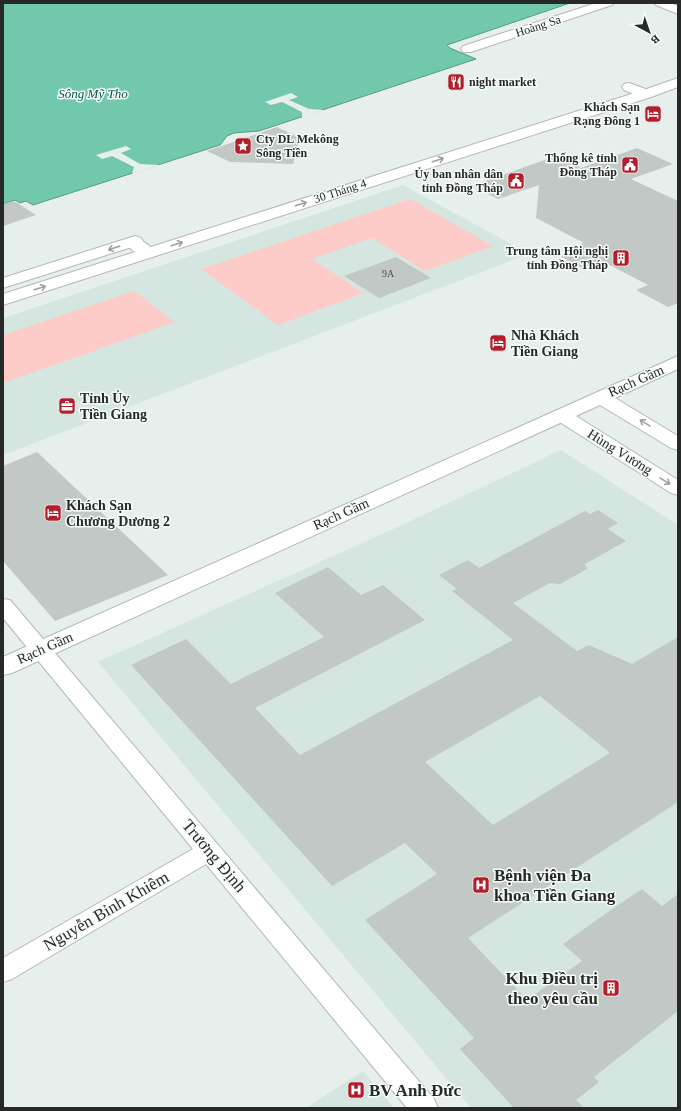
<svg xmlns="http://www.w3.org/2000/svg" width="681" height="1111" font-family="Georgia,serif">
  <rect width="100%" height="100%" fill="#e7efec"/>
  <g fill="#d5e5df">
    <polygon points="403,185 529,254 3,455 3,318"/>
    <polygon points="561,450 678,525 678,1108 471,1108 98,662 402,525"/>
    <polygon points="363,1071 394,1108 306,1108"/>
  </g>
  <g fill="#fdcbc8">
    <polygon points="410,199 493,246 425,271 372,238 312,259 364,293 278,325 201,269"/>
    <polygon points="134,291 175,322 3,383 3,335"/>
  </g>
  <polygon fill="#72c8ac" stroke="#5c9884" points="3,3 570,3 447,45 450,48 476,59 259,131 234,133 227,136 220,145 33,205 26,201 20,203 15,200 3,204"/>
  <g fill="#e7efec">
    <polygon points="291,93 298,97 289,100 309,109 324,110 302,118 302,112 282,102 271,105 265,102"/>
    <polygon points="126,146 131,149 121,153 140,164 160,165 132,174 134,167 112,156 102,159 96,155"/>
  </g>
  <g fill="#c1c8c6" fill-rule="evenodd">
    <polygon points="277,127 300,138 293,164 230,162 207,151"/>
    <polygon points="637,148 673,164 631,179 678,201 678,303 668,307 636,290 648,285 600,260 582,268 560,256 584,246 580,244 584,243 536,218 539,185 498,199 471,186 556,156 581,168"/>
    <polygon points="14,201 36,215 3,226 3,204"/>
    <polygon points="396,257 431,278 379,298 344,276"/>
    <polygon points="37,452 168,575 55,621 3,561 3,466"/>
    <path d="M598,510L618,523L608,529L626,541L585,564L587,569L560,584L550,583L513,603L577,651L589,645L632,664L678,637V802L468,938L527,1000L582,961L563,944L605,914L642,889L662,906L678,894V1011L594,1077L599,1082L576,1100L584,1108H514L460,1049L474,1038L365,920L437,874L405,843L332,886L131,665L186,639L231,684L324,637L275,593L328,567L361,595L383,585L425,620L255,708L300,755L513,640L452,591L457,589L439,575L468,560L479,568L585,511L590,514ZM540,696L610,753L493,825L425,762Z"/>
  </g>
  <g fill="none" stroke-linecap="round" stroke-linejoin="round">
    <defs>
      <polygon id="minor" points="3,599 10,600 434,1099 438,1108 407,1108 206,864 12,979 3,982 3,958 193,849 3,618"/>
      <g id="tertiary">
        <polygon points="629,83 651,91 653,94 651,97 641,97 624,90 622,87 624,84"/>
        <path d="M133,237C141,239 151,246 156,253L154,256C143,259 131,251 125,242L127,239Z"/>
        <polygon points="562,409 569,411 572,415 569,419 12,673 3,675 3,657 555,411"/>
      </g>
      <g id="secondary">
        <polygon points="596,3 614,3 612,5 471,52 463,52 461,49 463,46"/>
        <polygon points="654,3 670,3 678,6 678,14 656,5"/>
        <polygon points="678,78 678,87 651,97 3,305 3,294 641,91"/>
        <polygon points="135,236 141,238 143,241 141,244 3,288 3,278"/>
        <polygon points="678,356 678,369 615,398 678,436 678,450 671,448 600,405 576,416 678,480 678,495 671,493 555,419 552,415 555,411"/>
      </g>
    </defs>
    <use href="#minor" stroke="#b1b8b5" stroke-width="2"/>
    <use href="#tertiary" stroke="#b1b8b5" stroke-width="2"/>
    <use href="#secondary" stroke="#b1b8b5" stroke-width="2"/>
    <use href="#minor" fill="#fff" fill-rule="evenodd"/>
    <use href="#tertiary" fill="#fff" fill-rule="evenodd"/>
    <use href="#secondary" fill="#fff" fill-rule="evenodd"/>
  </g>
  <defs><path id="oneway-shaft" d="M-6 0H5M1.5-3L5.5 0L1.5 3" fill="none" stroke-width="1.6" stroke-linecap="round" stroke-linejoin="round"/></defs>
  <g stroke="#9e9f9e">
    <use href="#oneway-shaft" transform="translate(438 160) rotate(-18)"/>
    <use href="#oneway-shaft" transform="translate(301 204) rotate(-18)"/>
    <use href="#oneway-shaft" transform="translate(177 244) rotate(-18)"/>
    <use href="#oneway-shaft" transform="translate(114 248) rotate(162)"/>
    <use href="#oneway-shaft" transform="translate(40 288) rotate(-18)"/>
    <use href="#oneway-shaft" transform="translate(645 423) rotate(-148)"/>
    <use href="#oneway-shaft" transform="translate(665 481) rotate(32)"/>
  </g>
  <defs>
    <symbol id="restaurant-square" viewBox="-11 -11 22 22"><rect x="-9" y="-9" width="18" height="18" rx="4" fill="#b11f2d" stroke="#f5fcf9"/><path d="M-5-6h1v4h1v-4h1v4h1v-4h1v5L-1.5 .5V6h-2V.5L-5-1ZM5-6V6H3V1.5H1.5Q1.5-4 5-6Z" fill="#fff"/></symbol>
    <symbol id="hotel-square" viewBox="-11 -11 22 22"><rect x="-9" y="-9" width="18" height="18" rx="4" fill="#b11f2d" stroke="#f5fcf9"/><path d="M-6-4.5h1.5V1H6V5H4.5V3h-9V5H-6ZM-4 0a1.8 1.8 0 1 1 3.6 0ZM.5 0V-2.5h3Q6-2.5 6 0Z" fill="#fff"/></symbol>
    <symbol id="sight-square" viewBox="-11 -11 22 22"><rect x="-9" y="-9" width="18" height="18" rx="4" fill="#b11f2d" stroke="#f5fcf9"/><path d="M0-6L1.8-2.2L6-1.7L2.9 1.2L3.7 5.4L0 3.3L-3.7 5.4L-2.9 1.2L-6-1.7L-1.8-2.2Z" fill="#fff"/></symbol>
    <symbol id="civic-square" viewBox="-11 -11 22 22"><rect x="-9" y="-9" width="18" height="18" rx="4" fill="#b11f2d" stroke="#f5fcf9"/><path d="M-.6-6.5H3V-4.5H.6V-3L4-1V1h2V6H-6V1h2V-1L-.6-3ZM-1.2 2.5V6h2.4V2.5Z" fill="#fff"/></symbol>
    <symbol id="building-square" viewBox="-11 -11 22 22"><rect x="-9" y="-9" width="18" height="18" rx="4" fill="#b11f2d" stroke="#f5fcf9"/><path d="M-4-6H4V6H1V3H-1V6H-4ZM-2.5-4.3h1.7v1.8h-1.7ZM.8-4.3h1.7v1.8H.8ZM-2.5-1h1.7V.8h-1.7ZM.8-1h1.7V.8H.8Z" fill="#fff"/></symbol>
    <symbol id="office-square" viewBox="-11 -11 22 22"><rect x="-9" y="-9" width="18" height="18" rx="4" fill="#b11f2d" stroke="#f5fcf9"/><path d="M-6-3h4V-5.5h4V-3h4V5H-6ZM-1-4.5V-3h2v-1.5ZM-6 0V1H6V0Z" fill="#fff"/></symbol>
    <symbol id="hospital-square" viewBox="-11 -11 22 22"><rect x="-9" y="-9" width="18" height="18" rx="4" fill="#b11f2d" stroke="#f5fcf9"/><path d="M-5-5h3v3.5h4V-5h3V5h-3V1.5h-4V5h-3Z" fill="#fff"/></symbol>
  </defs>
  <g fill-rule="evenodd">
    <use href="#restaurant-square" x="446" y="72" width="20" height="20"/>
    <use href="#hotel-square" x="643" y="104" width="20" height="20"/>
    <use href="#sight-square" x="233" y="136" width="20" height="20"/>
    <use href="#civic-square" x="620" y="155" width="20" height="20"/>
    <use href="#civic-square" x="506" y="171" width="20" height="20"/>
    <use href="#building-square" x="611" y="248" width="20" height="20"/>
    <use href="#hotel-square" x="488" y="333" width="20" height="20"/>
    <use href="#office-square" x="57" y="396" width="20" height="20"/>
    <use href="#hotel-square" x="43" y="503" width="20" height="20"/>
    <use href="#hospital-square" x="471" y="875" width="20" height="20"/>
    <use href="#building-square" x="601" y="978" width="20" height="20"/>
    <use href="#hospital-square" x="346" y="1080" width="20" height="20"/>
  </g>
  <g text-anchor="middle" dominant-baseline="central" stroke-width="3" stroke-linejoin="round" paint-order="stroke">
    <g font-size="10" fill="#4e5150">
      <text x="388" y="273">9A</text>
    </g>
    <g font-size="12" fill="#272928" stroke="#f5fcf9">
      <text transform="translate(538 26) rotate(-18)">Hoàng Sa</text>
      <text transform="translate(340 191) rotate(-18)">30 Tháng 4</text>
    </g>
    <g font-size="12" font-weight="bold" fill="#272928" stroke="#f5fcf9" text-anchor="end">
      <text x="469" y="82" text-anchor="start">night market</text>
      <text x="640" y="107">Khách Sạn<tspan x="640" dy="14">Rạng Đông 1</tspan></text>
      <text x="256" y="139" text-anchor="start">Cty DL Mekông<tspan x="256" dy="14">Sông Tiền</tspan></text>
      <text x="617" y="158">Thống kê tỉnh<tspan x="617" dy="14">Đồng Tháp</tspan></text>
      <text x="503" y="174">Ủy ban nhân dân<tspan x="503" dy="14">tỉnh Đồng Tháp</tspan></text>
      <text x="608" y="251">Trung tâm Hội nghị<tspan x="608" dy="14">tỉnh Đồng Tháp</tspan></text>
    </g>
    <g font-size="13" font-style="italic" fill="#095341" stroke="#f5fcf9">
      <text x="93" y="93">Sông Mỹ Tho</text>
    </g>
    <g font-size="14" font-weight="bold" fill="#272928" stroke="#f5fcf9" text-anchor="start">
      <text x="511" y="335">Nhà Khách<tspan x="511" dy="16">Tiền Giang</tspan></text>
      <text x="80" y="398">Tỉnh Ủy<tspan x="80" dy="16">Tiền Giang</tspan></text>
      <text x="66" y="505">Khách Sạn<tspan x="66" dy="16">Chương Dương 2</tspan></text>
    </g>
    <g font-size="14" fill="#272928" stroke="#f5fcf9">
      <text transform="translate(636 381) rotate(-24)">Rạch Gầm</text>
      <text transform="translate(620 452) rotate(32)">Hùng Vương</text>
      <text transform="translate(341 514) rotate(-24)">Rạch Gầm</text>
      <text transform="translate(45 648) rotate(-24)">Rạch Gầm</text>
    </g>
    <g font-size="17" fill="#272928" stroke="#f5fcf9">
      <text transform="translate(214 856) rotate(50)">Trương Định</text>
      <text transform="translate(106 911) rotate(-30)">Nguyễn Bỉnh Khiêm</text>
    </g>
    <g font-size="17" font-weight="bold" fill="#272928" stroke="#f5fcf9" text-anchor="start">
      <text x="494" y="875">Bệnh viện Đa<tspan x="494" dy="20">khoa Tiền Giang</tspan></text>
      <text x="598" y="978" text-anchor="end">Khu Điều trị<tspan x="598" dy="20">theo yêu cầu</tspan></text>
      <text x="369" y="1090">BV Anh Đức</text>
    </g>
  </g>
  <rect width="681" height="1111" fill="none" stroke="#272928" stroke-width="8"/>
  <g transform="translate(649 32) rotate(140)" stroke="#f5fcf9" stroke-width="3" paint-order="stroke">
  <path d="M0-3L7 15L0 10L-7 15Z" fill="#272928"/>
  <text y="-6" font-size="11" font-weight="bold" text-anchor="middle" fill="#272928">B</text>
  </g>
</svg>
